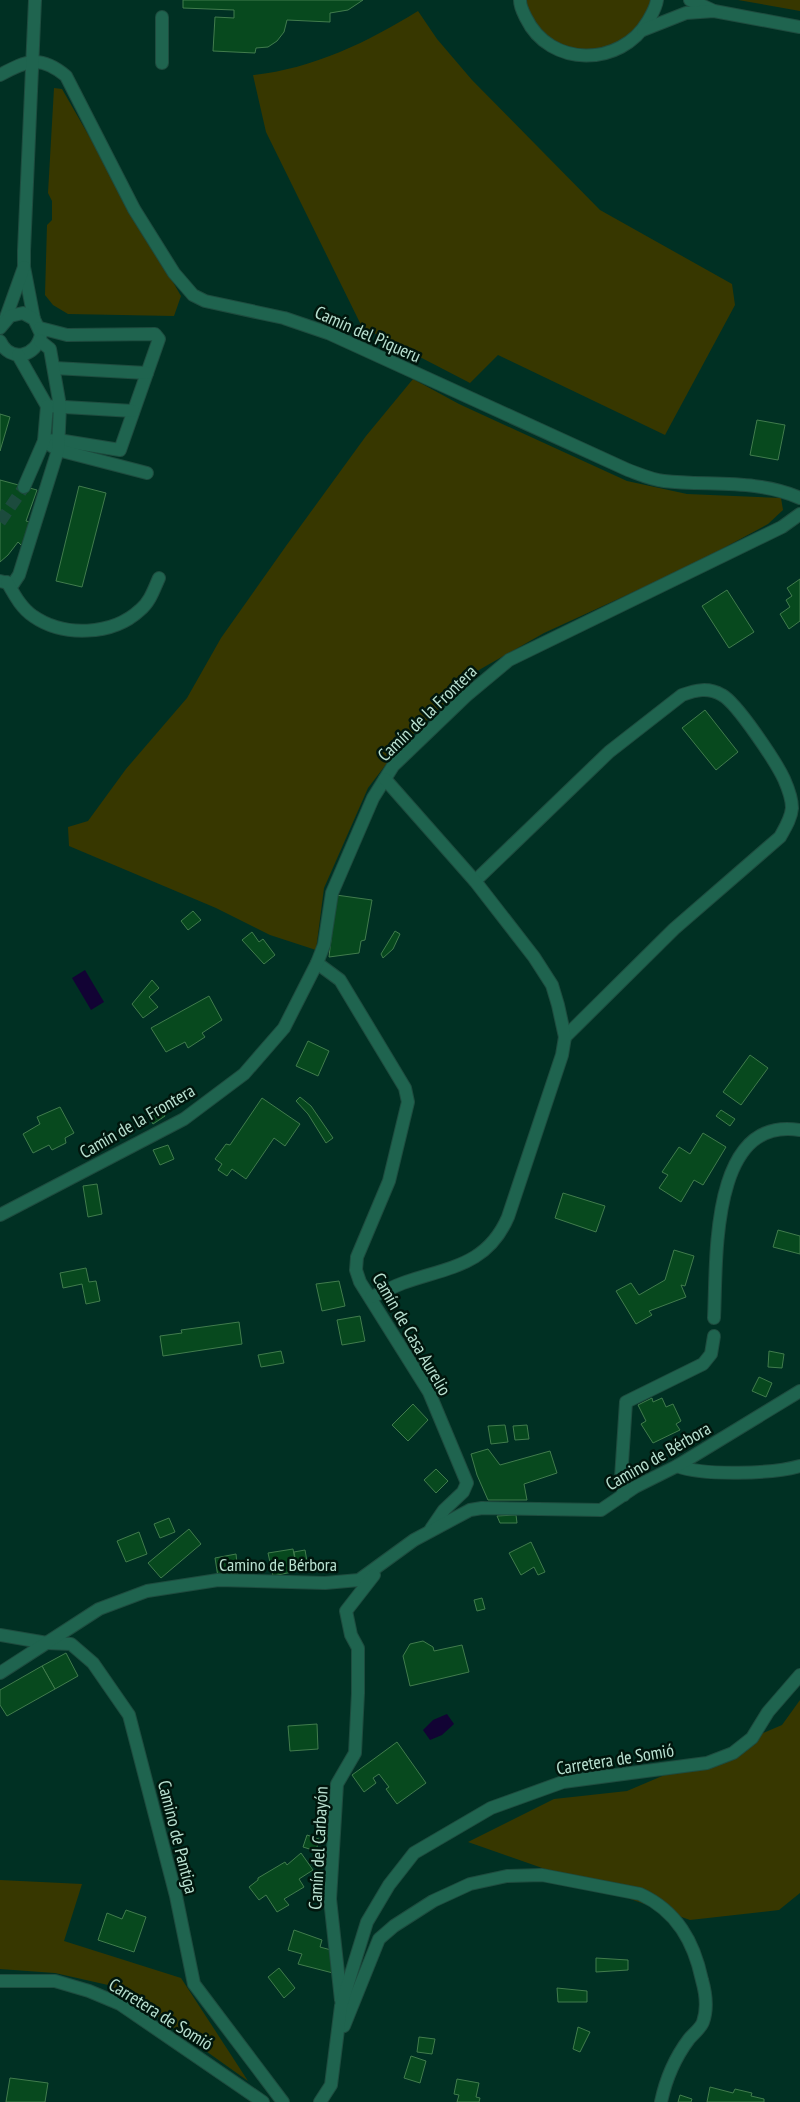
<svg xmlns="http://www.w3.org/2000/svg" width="800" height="2102" font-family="'PT Sans Narrow',sans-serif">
  <rect width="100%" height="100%" fill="#003023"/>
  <g fill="#373700">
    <polygon points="520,0 657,0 656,7 612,52 553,47"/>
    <polygon points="738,0 800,0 800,11"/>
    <path d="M418,11L437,39L472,80L600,210L732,284L735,305L665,435L498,355L470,383L362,327L266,132L253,75C312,69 368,42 418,11Z"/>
    <polygon points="54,88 62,89 181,296 174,316 68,314 53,305 45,295 47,225 52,220 52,201 48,193"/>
    <polygon points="413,379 459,404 627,481 687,494 781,498 783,510 768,524 690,566 544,633 479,670 397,750 368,788 324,888 316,950 270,935 216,908 69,846 68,827 88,821 126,769 187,698 221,638 286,546 366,436"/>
    <polygon points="800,1700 800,1893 779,1910 690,1920 468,1842 554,1799 627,1791 782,1725"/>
    <polygon points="0,1880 82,1884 64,1941 181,1978 248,2081 151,2012 108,1985 55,1973 0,1969"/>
  </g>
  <g fill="#120334">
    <polygon points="85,970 104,1002 91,1010 72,978"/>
    <polygon points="447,1714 454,1724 442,1735 430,1740 423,1730 433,1720"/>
  </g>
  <g fill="#07491e" stroke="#417c4d">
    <polygon points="183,0 363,0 348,10 330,13 330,22 287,20 284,32 277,41 268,47 256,48 255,53 213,51 215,17 234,18 234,10 183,8"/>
    <polygon points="0,414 10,417 0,451"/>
    <polygon points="757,420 785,425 778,460 750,455"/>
    <polygon points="0,480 37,490 26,521 30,522 22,546 18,542 8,555 0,562"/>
    <polygon points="79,486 106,493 82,587 56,581"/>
    <polygon points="800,579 800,621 789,629 780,614 790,607 786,600 792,596 787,588"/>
    <polygon points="727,590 754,632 729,648 702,606"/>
    <polygon points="705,710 738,752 716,770 682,728"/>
    <polygon points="336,895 372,900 365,940 361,941 359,953 329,957"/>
    <polygon points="193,911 201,920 188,930 181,921"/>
    <polygon points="395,931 400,934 393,949 383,958 381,954"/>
    <polygon points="252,932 259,942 263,939 275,955 264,964 242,940"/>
    <polygon points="152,980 159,988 149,997 158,1007 143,1018 132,1004"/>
    <polygon points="209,996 222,1020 202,1033 205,1037 188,1048 185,1042 166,1052 151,1028"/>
    <polygon points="308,1041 329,1051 318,1076 296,1066"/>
    <polygon points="750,1055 768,1068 741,1105 723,1092"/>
    <polygon points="300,1097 311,1106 333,1138 326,1143 308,1114 296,1101"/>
    <polygon points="262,1098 300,1124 285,1146 274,1138 246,1179 232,1169 227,1176 218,1170 222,1164 215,1159 226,1144 230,1145"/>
    <polygon points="158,1106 165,1116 153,1124 146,1113"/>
    <polygon points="60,1107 74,1133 65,1138 66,1143 52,1150 49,1145 33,1153 23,1134 40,1124 37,1117"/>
    <polygon points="721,1110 735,1119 730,1126 716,1116"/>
    <polygon points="703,1133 726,1147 703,1185 694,1180 681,1202 659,1188 668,1175 662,1172 679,1147 690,1154"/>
    <polygon points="168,1145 174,1159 160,1165 153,1150"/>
    <polygon points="97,1184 102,1214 88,1217 83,1186"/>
    <polygon points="563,1193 605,1206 596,1232 555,1218"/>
    <polygon points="778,1230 800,1236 800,1254 773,1247"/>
    <polygon points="674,1250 694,1256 685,1286 681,1285 686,1297 649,1311 652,1315 636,1324 616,1291 631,1283 639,1295 665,1280"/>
    <polygon points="86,1268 89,1282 96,1281 100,1301 86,1304 82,1284 63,1288 60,1273"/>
    <polygon points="339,1281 345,1306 322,1311 316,1284"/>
    <polygon points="360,1316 365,1341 342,1345 337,1320"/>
    <polygon points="239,1322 242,1344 163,1356 160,1336 182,1333 181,1330"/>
    <polygon points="281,1351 284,1363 261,1367 258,1355"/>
    <polygon points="769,1351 784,1354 782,1368 768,1367"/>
    <polygon points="759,1377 772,1383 766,1397 752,1391"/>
    <polygon points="652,1398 653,1402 662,1398 666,1407 673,1404 681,1421 676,1424 680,1430 653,1443 641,1424 646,1421 638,1405"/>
    <polygon points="413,1404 428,1420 408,1441 392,1425"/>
    <polygon points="505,1425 508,1442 491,1444 488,1426"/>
    <polygon points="527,1425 529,1439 515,1440 513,1426"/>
    <polygon points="488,1449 500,1465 550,1451 557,1473 524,1484 527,1500 488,1500 477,1475 471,1454"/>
    <polygon points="436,1469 448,1481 436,1493 424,1480"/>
    <polygon points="516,1515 517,1523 500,1523 497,1516"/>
    <polygon points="169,1518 175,1532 160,1538 154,1524"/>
    <polygon points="189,1529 201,1544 161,1578 148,1563"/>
    <polygon points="139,1532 147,1554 126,1562 117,1541"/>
    <polygon points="531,1542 545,1572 538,1575 534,1567 521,1575 509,1553"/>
    <polygon points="293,1549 297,1571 273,1576 268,1553"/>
    <polygon points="305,1550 308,1567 297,1569 294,1552"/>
    <polygon points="236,1554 238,1573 218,1577 215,1558"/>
    <polygon points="482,1598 485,1609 477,1611 474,1600"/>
    <polygon points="423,1641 433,1647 434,1651 462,1645 469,1672 410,1686 403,1656 410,1644"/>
    <polygon points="66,1653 78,1676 55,1689 42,1666"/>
    <polygon points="42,1666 55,1689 7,1716 0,1705 0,1690"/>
    <polygon points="317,1724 318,1749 290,1751 288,1726"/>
    <polygon points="397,1742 426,1783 397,1804 386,1789 389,1787 379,1774 373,1778 376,1783 364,1792 352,1775"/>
    <polygon points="307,1835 319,1839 316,1851 303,1847"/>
    <polygon points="301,1853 313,1870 299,1879 304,1887 284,1899 289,1905 277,1912 266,1895 259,1900 249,1887 258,1880 258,1878 285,1862 287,1865"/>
    <polygon points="126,1910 146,1917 134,1952 98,1940 107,1913 122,1919"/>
    <polygon points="294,1930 322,1940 320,1947 331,1950 333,1973 298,1964 302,1954 288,1950"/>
    <polygon points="596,1958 628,1960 628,1970 596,1972"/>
    <polygon points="279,1968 295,1988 284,1998 268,1977"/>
    <polygon points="557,1988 587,1991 587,2002 558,2002"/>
    <polygon points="578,2027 590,2032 580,2052 573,2049"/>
    <polygon points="419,2037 435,2039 432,2054 417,2052"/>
    <polygon points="411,2056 426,2061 420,2083 404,2078"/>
    <polygon points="10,2078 48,2083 45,2102 6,2102"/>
    <polygon points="457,2079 479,2083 476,2097 480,2098 479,2102 457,2102 459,2095 454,2094"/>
    <polygon points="710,2087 733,2093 735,2089 752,2093 751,2096 764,2099 764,2102 707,2102"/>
    <polygon points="680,2095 692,2099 691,2102 678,2102"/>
  </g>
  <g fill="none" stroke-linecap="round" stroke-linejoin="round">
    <polyline stroke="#1c4b3d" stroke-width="12" stroke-dasharray="12 6" stroke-linecap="butt" points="0,522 24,487"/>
    <defs>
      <g id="minor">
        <path d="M520,0C520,7 523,12 526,18C550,68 621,67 648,21C652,14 656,8 657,0"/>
        <polyline points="690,0 712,10"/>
        <polyline points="162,17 162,63"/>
        <polyline points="643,30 686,13 714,11 800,27"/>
        <path d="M0,75C27,60 41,55 66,76L134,209L174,273L193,295L205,301L284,318L328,333L628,470C639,474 652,480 664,481C709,486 758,479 800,498"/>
        <polyline points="34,319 24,267 24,251 35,0"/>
        <polyline points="5,320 24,267"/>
        <path d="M0,328L10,316L23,313L34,319L41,334C37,357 10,363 0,341"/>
        <polyline points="40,328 67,335 155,334 159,339 120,450 58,440 44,441"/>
        <polyline points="18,355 47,406 133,411"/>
        <polyline points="54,368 147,373"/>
        <polyline points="50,445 58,450 147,473"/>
        <polyline points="24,487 44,441 47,406"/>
        <polyline points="0,581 13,584 19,575 58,450 60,406 50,349 40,341"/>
        <path d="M7,582C14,594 21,608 33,616C63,637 112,636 140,610C150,602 154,589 159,578"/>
        <path d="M475,881L609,752L682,695C696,690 708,687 722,695C737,703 776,762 784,779C788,788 792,798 792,808C791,819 785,828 780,837L674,929L565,1037"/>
        <polyline points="317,963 340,980 405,1088 408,1102 389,1181 357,1257 356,1270 360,1282 429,1392 467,1483 463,1492 444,1510 431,1529"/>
        <polyline points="0,1215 184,1119 244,1074 284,1028 317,963 324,945 332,893 373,798 393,766 466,696 509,660 782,527 800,514"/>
        <path d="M371,1297C382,1293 392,1287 403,1283C448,1267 487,1266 508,1217L562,1055L565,1037L558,1005L552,985L534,957L475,881L385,779"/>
        <path d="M714,1318C717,1261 709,1115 800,1130"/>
        <path d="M677,1466C704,1476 772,1474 800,1466"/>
        <polyline points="624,1495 621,1478 626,1402 703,1364 711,1354 714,1336"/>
        <polyline points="0,1635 47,1643 71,1644 93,1663 129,1715 176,1896 194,1984 283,2102"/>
        <polyline points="0,1673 99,1609 147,1591 218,1580 325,1583 359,1580 414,1540 470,1510 482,1508 601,1510 635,1487 677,1466 800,1391"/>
        <polyline points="0,1981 55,1981 89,1991 120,2004 263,2102"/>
        <polyline points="341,2000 330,1899 337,1784 355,1753 358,1693 358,1648 351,1635 346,1611 374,1575"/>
        <path d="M344,2026L379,1939L394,1926L433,1901L470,1884L507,1876L542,1875L640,1894C677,1911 694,1942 702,1980C706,1994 708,2008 703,2022C701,2028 693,2034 689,2039C674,2059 666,2078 661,2102"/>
        <polyline points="320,2102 331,2085 341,2006 367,1922 389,1885 414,1853 491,1808 563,1782 707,1763 733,1753 752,1738 768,1712 800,1675"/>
      </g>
    </defs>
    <use href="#minor" stroke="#1e4c3f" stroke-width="14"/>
    <use href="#minor" stroke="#1f644f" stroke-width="12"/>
  </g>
  <g text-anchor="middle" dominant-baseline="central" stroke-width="5" stroke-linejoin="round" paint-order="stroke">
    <g font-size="18" fill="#b9e1d1" stroke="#00160d">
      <text transform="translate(368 334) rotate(24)">Camín del Piqueru</text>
      <text transform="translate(427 713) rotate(-44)">Camín de la Frontera</text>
      <text transform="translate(137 1121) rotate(-30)">Camín de la Frontera</text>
      <text transform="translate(412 1334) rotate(60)">Camín de Casa Aurelio</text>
      <text transform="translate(658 1456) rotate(-30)">Camino de Bérbora</text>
      <text x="278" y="1564">Camino de Bérbora</text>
      <text transform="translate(615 1759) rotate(-9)">Carretera de Somió</text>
      <text transform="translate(178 1837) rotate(76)">Camino de Pantiga</text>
      <text transform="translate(318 1848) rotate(-87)">Camín del Carbayón</text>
      <text transform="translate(161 2014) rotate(32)">Carretera de Somió</text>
    </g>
  </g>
</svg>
